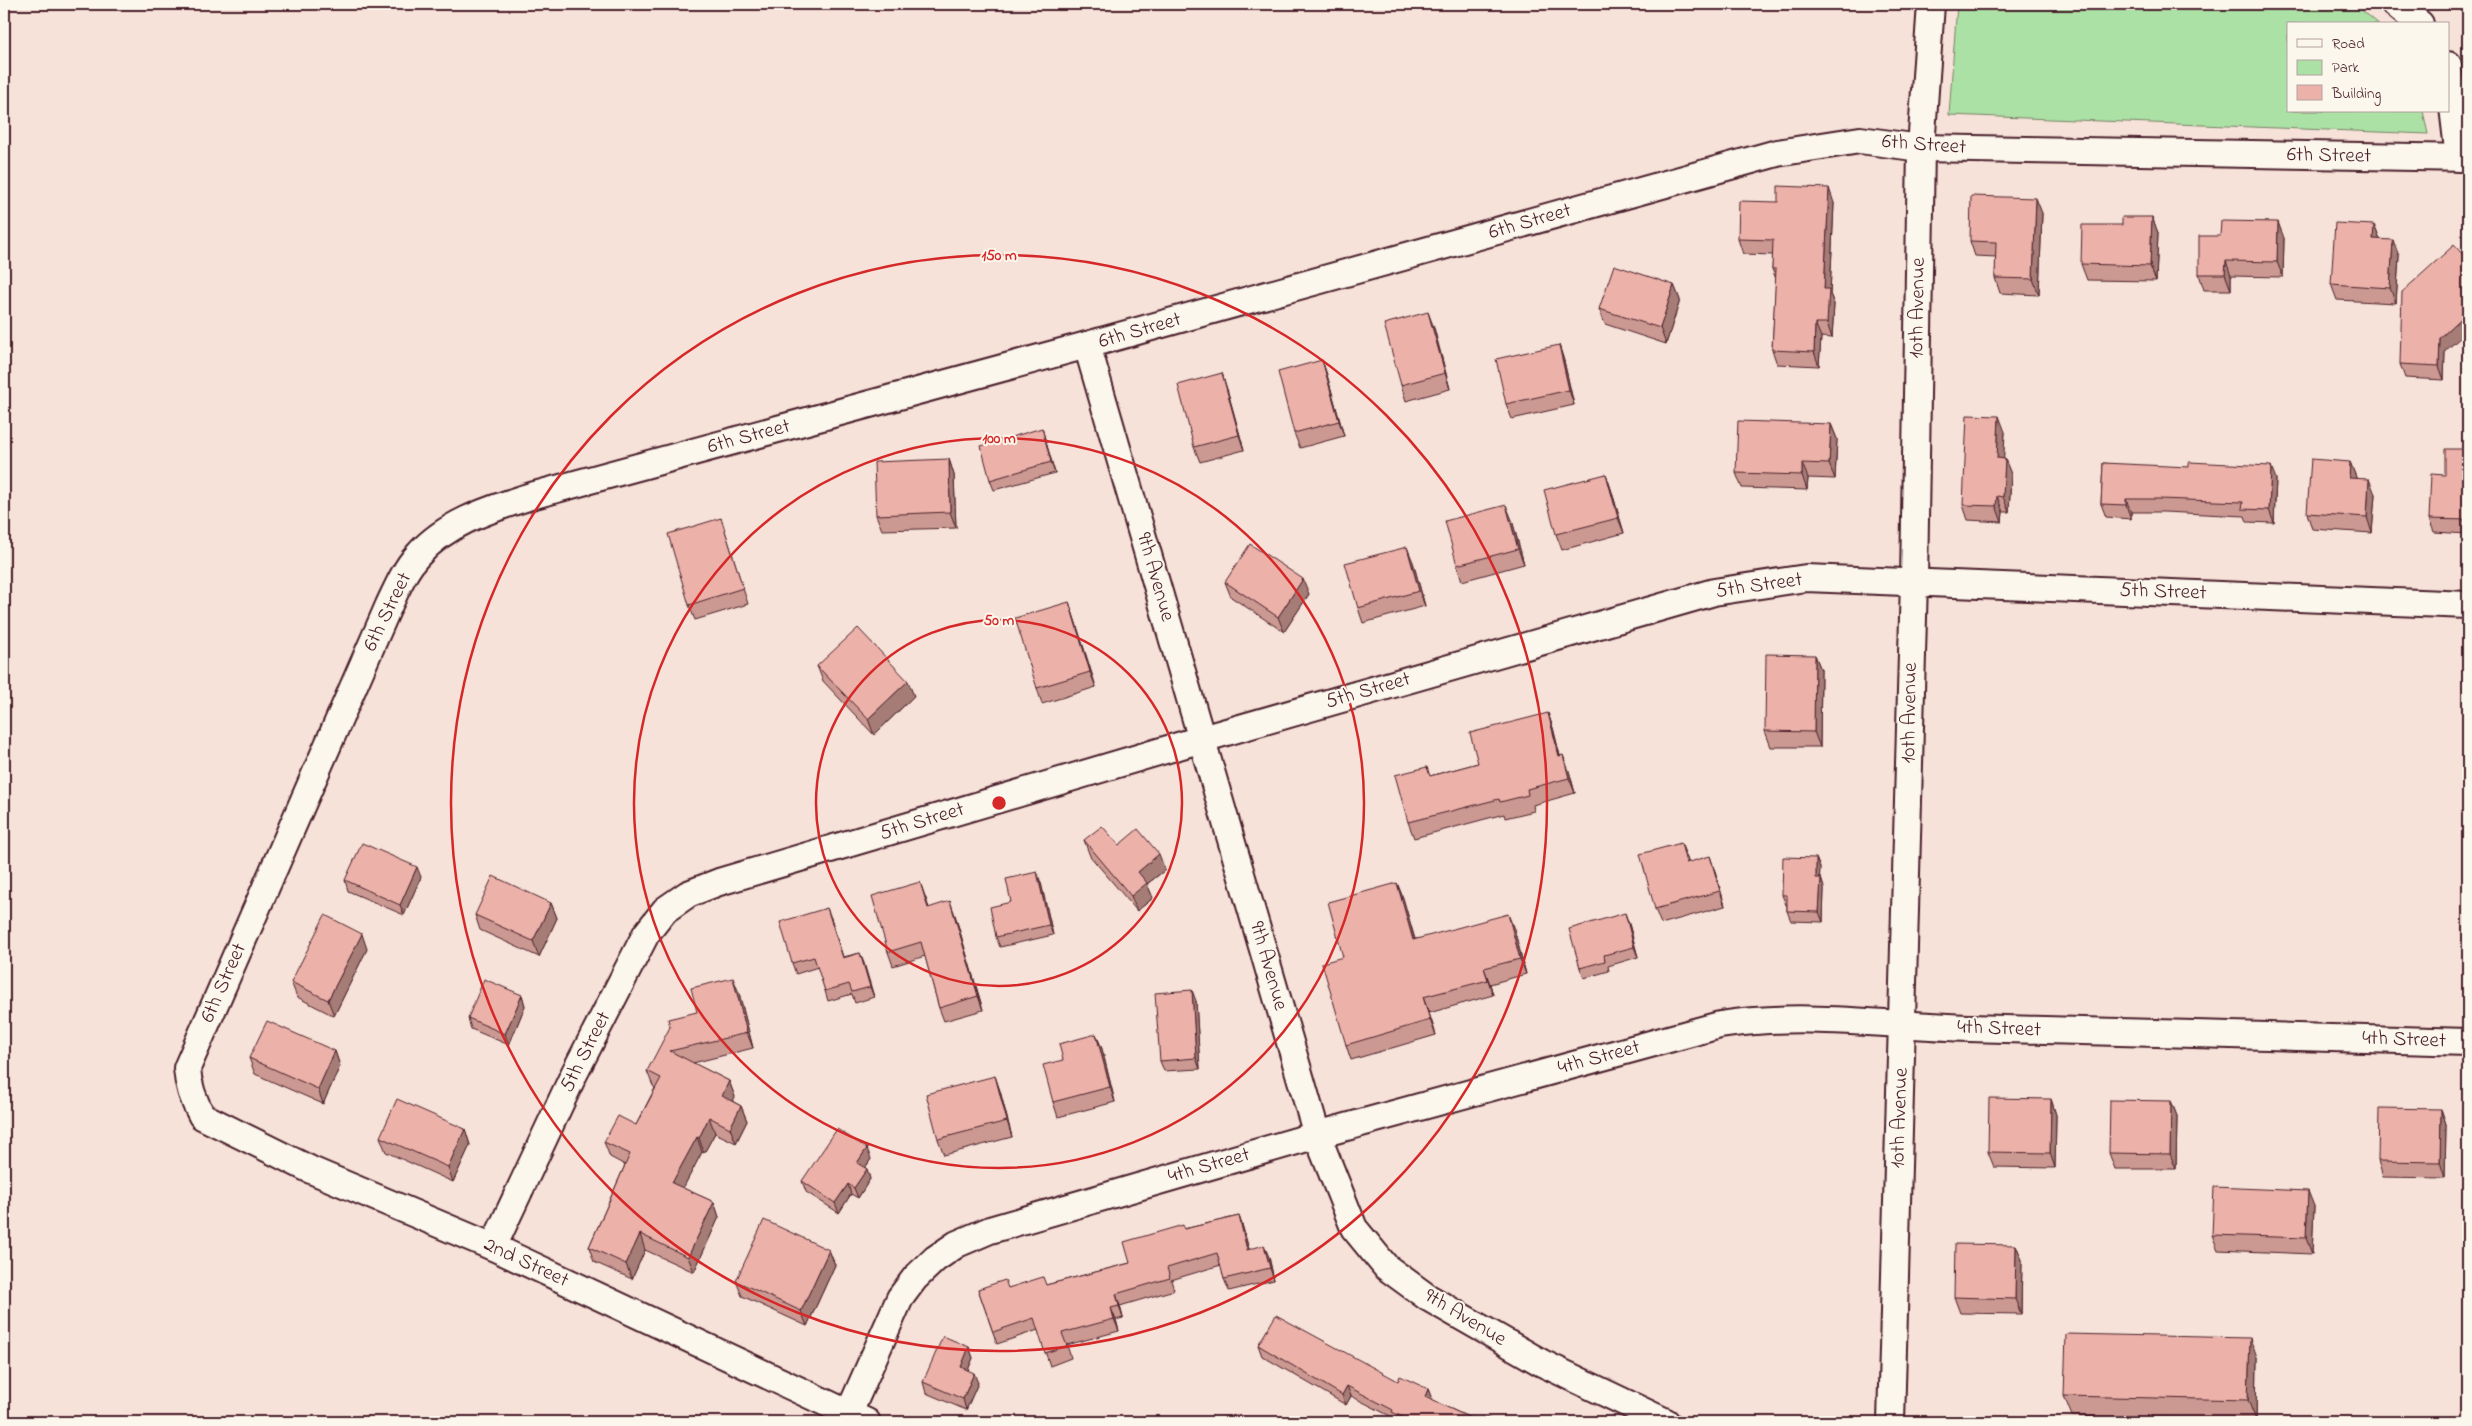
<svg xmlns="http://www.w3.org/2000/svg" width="2472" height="1426" font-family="'Indie Flower',sans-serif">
  <rect width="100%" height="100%" fill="#f6e2d8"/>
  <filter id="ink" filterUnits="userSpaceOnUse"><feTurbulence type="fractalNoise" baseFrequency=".02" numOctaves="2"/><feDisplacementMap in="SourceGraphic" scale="10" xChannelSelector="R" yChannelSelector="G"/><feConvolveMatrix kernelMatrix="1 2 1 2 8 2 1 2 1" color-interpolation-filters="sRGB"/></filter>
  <g filter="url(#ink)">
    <polygon fill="#abe1a4" stroke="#7a8068" points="1957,4 2354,4 2379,24 2288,24 2288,111 2423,111 2428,134 1949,115"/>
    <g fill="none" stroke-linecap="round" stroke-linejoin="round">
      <defs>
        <g id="minor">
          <polyline points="2395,4 2420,24"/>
          <polyline points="2448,65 2459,158"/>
          <polyline points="1087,345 1317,1135 1354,1228 1386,1267 1427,1297 1542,1363 1666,1422"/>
          <polyline points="493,1247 574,1074 646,934 665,910 688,894 719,882 1202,739 1714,592 1806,578 2468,605"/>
          <path d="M845,1422L900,1298L915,1278L935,1259L957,1244L990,1230L1317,1135L1720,1025C1802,1012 1886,1025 1969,1028C2135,1032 2302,1037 2468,1042"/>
          <path d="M867,1422L493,1247L311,1170L202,1116C193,1100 188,1086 187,1068L389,605C397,588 405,569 418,555C447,522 491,509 531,496L1087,345L1777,153L1860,140L1921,148L2468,158"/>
          <polyline points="1891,1422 1914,581 1921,148 1931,4"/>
        </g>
      </defs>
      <use href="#minor" stroke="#4a1f2b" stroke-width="30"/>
      <use href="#minor" stroke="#fbf7ec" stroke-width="26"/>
    </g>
    <g fill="#cb9991" stroke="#4a1f2b">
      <polygon points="1834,203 1830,294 1834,304 1832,338 1821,337 1819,366 1777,364 1772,350 1776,279 1772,269 1773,255 1743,254 1738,239"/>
      <polygon points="2042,213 2039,295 2000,293 1995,278 1996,257 1975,256 1970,241"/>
      <polygon points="2152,217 2158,233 2156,281 2087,280 2081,264 2122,225"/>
      <polygon points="2374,225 2380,240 2399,256 2396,303 2337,300 2331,284"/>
      <polygon points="2220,236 2284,238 2283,277 2231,276 2231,290 2204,290 2199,274"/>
      <polygon points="1674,285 1680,300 1666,344 1605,324 1599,309"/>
      <polygon points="1434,328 1450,389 1406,401 1401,385"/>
      <polygon points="1559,345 1564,361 1574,405 1512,419 1506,404"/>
      <polygon points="2445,351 2444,380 2405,378 2400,364"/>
      <polygon points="1322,360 1327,375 1344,436 1300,448 1294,433"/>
      <polygon points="1227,389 1244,450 1200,462 1194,447"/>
      <polygon points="1831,424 1837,439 1835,479 1808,478 1807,490 1742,488 1736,473"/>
      <polygon points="2005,432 2003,459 2011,474 2009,512 2003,512 2002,522 1968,520 1963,505"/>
      <polygon points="1045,439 1055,473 994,490 990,480"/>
      <polygon points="2468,449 2468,534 2434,532 2429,519 2445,475"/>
      <polygon points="949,459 954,475 956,528 882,530 876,515"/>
      <polygon points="2350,462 2356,478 2375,494 2372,533 2312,529 2307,513"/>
      <polygon points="2103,463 2276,479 2274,523 2247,522 2245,516 2164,512 2131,512 2131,519 2106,517 2101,504"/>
      <polygon points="1606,474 1611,489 1624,533 1562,550 1556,534"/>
      <polygon points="721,518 726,534 748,604 695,620 689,605"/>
      <polygon points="1512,520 1524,564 1462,581 1457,565"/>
      <polygon points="1413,562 1425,606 1363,623 1358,608"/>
      <polygon points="1225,582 1309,594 1284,632 1231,597"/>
      <polygon points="1069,602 1074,617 1096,687 1042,704 1037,688"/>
      <polygon points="1815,655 1821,670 1820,747 1771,747 1765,731"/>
      <polygon points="817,666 914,696 874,735 823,681"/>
      <polygon points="1548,713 1553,728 1560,756 1569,771 1575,793 1533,805 1534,811 1505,818 1504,814 1414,838 1408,822 1430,776 1478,763"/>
      <polygon points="1084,840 1119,845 1165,870 1147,884 1153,898 1137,911 1090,856"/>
      <polygon points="1687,858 1688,862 1715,871 1725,906 1661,924 1655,909"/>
      <polygon points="1816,858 1820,868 1819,878 1821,878 1824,888 1823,922 1791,921 1787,911 1787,905 1786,905 1782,895"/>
      <polygon points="421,877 404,915 348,891 345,880"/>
      <polygon points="1041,883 1053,935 1000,947 996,937 1011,902"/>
      <polygon points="1397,883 1403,898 1415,939 1514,929 1526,974 1490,984 1493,995 1429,1013 1436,1035 1351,1060 1346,1045 1343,957"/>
      <polygon points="925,896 929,908 955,915 983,1010 944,1021 939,1008 925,956 893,966 888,952"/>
      <polygon points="551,903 557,918 539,957 480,930 475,915"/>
      <polygon points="831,918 843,957 860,953 874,997 855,1003 852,994 828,1001 818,967 796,974 792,963"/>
      <polygon points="1629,924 1638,957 1608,966 1609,971 1584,978 1580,968"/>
      <polygon points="367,949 334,1016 297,997 291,982"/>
      <polygon points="739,993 753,1048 693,1063 729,1081 735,1097 732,1101 741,1106 747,1121 736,1143 715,1133 704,1153 702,1152 683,1188 714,1202 719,1217 694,1272 645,1250 632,1279 594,1262 589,1247 625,1165 610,1157 604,1142 636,1125 655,1088 653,1086 647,1071"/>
      <polygon points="522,995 525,1006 509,1045 471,1029 468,1018"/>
      <polygon points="1196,1001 1200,1069 1164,1071 1160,1061"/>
      <polygon points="1096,1034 1102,1049 1115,1102 1058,1117 1053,1102 1063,1060"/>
      <polygon points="335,1051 340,1066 323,1104 255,1074 249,1058"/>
      <polygon points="995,1076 1000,1091 1012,1137 944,1155 938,1139"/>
      <polygon points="2051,1099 2056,1115 2055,1168 1994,1167 1988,1152"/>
      <polygon points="2171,1101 2177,1116 2176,1169 2115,1169 2109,1153"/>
      <polygon points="2441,1109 2446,1124 2445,1178 2383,1177 2378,1161"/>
      <polygon points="465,1129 470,1145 453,1182 386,1152 380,1137"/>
      <polygon points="871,1159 865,1168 867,1169 870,1179 858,1198 851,1194 839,1213 806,1192 802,1181"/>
      <polygon points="2314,1206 2312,1254 2218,1250 2212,1235"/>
      <polygon points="1239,1216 1243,1228 1249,1249 1269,1257 1274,1280 1229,1291 1224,1279 1221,1265 1171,1280 1174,1290 1120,1306 1123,1318 1116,1320 1119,1331 1067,1345 1071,1358 1050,1366 1038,1330 997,1344 978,1289 1008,1288 1046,1285 1130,1263 1184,1229"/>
      <polygon points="2016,1245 2022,1260 2021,1314 1960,1313 1954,1297"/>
      <polygon points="829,1250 835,1265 807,1326 742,1296 736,1281"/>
      <polygon points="1258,1345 1428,1389 1432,1400 1479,1422 1395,1422 1394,1418 1351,1396 1346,1405 1262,1356"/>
      <polygon points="969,1347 973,1358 968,1370 978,1383 966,1410 926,1393 923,1382"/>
      <polygon points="2257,1358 2256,1420 2072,1416 2064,1396"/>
    </g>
    <g fill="#a57d76" stroke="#4a1f2b">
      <polygon points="1829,188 1834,203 1830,294 1834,304 1832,338 1827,323 1824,289"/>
      <polygon points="2036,198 2042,213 2039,295 2033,279"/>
      <polygon points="2152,217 2158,233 2156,281 2150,266"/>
      <polygon points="2278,222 2284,238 2283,277 2277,262"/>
      <polygon points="2374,225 2380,240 2373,239"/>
      <polygon points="2393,240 2399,256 2396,303 2390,288"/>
      <polygon points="2226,261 2231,276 2231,290 2225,274"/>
      <polygon points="1674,285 1680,300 1666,344 1660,328"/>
      <polygon points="1428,312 1434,328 1450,389 1445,373"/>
      <polygon points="2468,312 2468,331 2445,351 2444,380 2439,366 2440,338"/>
      <polygon points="1815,323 1821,337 1819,366 1814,352"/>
      <polygon points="1559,345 1564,361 1574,405 1569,390"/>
      <polygon points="1322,360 1327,375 1344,436 1339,421"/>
      <polygon points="1222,373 1227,389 1244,450 1239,435"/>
      <polygon points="1999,416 2005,432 2003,474 1997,458"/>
      <polygon points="1831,424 1837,439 1835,479 1829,464"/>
      <polygon points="1042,428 1045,439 1055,473 1051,462"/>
      <polygon points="949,459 954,475 956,528 950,512"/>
      <polygon points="2005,459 2011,474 2009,512 2003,497"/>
      <polygon points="2350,462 2356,477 2355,493 2349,478"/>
      <polygon points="1802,463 1808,478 1807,490 1802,475"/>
      <polygon points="2271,466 2276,479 2274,523 2269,510"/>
      <polygon points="1606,474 1611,489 1624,533 1618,518"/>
      <polygon points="2369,479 2375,494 2372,533 2367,517"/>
      <polygon points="1997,496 2003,512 2002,522 1996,506"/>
      <polygon points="2126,499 2131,512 2131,519 2126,505"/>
      <polygon points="1506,505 1512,520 1524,564 1518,549"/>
      <polygon points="1407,547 1413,562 1425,606 1419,591"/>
      <polygon points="1303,579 1309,594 1284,632 1278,617"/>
      <polygon points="1069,602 1074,617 1096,687 1090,672"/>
      <polygon points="1815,655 1821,670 1820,747 1814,732"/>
      <polygon points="908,681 914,696 874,735 868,719"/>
      <polygon points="1548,713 1553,728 1564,772 1559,756"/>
      <polygon points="1563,755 1569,771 1575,793 1569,778"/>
      <polygon points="1681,843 1687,858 1692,878 1686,863"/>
      <polygon points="1159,854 1165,870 1147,884 1153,898 1137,911 1131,896 1138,872"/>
      <polygon points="1710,856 1715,871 1725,906 1720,891"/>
      <polygon points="1816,858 1820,868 1819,888 1816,878"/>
      <polygon points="417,867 421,877 404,915 400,905"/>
      <polygon points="1037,872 1041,883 1053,935 1049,925"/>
      <polygon points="1821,878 1824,888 1823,922 1819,912"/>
      <polygon points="920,882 925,896 933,922 928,908"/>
      <polygon points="1397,883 1403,898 1419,955 1413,940"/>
      <polygon points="950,901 955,915 983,1010 978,996"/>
      <polygon points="551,903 557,918 539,957 533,941"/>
      <polygon points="827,908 831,918 846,968 843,958"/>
      <polygon points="1625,913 1629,924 1638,957 1634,947"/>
      <polygon points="1508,914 1514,929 1526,974 1520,959"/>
      <polygon points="362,934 367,949 334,1016 328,1000"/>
      <polygon points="860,953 864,963 874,997 870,987"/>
      <polygon points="1484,968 1490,984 1493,995"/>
      <polygon points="733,978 739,993 753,1048 747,1033"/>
      <polygon points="1192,990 1196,1001 1200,1069 1196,1058"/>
      <polygon points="522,995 525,1006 509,1045 505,1034"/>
      <polygon points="1423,997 1429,1013 1436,1035 1430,1020"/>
      <polygon points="1096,1034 1102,1049 1115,1102 1110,1087"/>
      <polygon points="335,1051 340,1066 323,1104 318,1089"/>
      <polygon points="995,1076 1000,1091 1012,1137 1007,1121"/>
      <polygon points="729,1081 735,1097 727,1111 722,1096"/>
      <polygon points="2051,1099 2056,1115 2055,1168 2050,1153"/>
      <polygon points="2171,1101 2177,1116 2176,1169 2170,1154"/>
      <polygon points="741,1106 747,1121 736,1143 730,1128"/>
      <polygon points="2441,1109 2446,1124 2445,1178 2440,1162"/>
      <polygon points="709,1117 715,1133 704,1153 699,1138"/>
      <polygon points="465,1129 470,1145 453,1182 448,1167"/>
      <polygon points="697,1137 702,1152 678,1198 672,1183"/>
      <polygon points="867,1148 871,1159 861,1173 857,1163"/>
      <polygon points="867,1169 870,1179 858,1198 854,1188"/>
      <polygon points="848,1184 851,1194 839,1213 835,1203"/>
      <polygon points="2308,1191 2314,1206 2312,1254 2306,1238"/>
      <polygon points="714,1202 719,1217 694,1272 688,1257"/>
      <polygon points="1239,1216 1243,1228 1252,1262 1247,1250"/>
      <polygon points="640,1234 645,1250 632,1279 626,1264"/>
      <polygon points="1264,1245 1269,1257 1274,1280 1270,1268"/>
      <polygon points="2016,1245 2022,1260 2021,1314 2015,1299"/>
      <polygon points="829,1250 835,1265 807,1326 801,1311"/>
      <polygon points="1116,1294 1120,1306 1123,1318 1119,1306"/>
      <polygon points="1111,1308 1116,1320 1119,1331 1114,1319"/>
      <polygon points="2250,1338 2257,1358 2256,1420 2248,1400"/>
      <polygon points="969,1347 973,1358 965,1377 961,1367"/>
      <polygon points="974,1373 978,1383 966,1410 963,1399"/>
      <polygon points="1347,1386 1351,1396 1346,1405 1342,1395"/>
      <polygon points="1428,1389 1432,1399 1428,1407 1425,1397"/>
    </g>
    <g fill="#ecb2a9" stroke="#4a1f2b">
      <polygon points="1778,186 1829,188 1824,289 1829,289 1827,323 1815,323 1814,352 1772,350 1776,269 1772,269 1773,240 1738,239 1739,201 1778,202"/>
      <polygon points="1971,196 2036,198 2033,279 1995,278 1996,242 1970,241"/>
      <polygon points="2122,217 2152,217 2150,266 2081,264 2082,225 2122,225"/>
      <polygon points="2221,221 2278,222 2277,262 2226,261 2225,274 2199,274 2199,236 2220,236"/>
      <polygon points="2335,223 2374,225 2373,239 2393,240 2390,288 2331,284"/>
      <polygon points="2454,245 2468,260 2468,312 2440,338 2439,366 2400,364 2402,292"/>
      <polygon points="1614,265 1674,285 1660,328 1599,309"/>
      <polygon points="1428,312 1445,373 1401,385 1384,324"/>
      <polygon points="1559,345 1569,390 1506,404 1496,359"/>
      <polygon points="1322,360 1339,421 1294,433 1278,372"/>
      <polygon points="1222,373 1239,435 1194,447 1178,385"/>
      <polygon points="1967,415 1999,416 1997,458 2005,459 2003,497 1997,496 1996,506 1963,505"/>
      <polygon points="1738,421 1831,424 1829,464 1802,463 1802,475 1736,473"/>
      <polygon points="1042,428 1051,462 990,480 981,446"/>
      <polygon points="2445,449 2468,449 2468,520 2429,519 2431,474 2445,475"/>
      <polygon points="949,459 950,512 876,515 874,462"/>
      <polygon points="2311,459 2350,462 2349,478 2369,479 2367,517 2307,513"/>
      <polygon points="2189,462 2271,466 2269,510 2242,509 2243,502 2159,499 2126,499 2126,505 2101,504 2103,463 2189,467"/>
      <polygon points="1606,474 1618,518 1556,534 1544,490"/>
      <polygon points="1506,505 1518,549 1457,565 1445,521"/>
      <polygon points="721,518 743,588 689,605 668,534"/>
      <polygon points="1250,544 1303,579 1278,617 1225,582"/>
      <polygon points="1407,547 1419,591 1358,608 1345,563"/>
      <polygon points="1069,602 1090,672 1037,688 1015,618"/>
      <polygon points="858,628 908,681 868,719 817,666"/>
      <polygon points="1766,654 1815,655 1814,732 1765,731"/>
      <polygon points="1548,713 1559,756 1563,755 1569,778 1527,789 1528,795 1500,802 1499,799 1408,822 1395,775 1427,767 1430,776 1478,763 1470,733"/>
      <polygon points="1102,826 1119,845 1138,829 1159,854 1138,872 1147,883 1131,896 1084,840"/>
      <polygon points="362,843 417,867 400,905 345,880"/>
      <polygon points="1681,843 1686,863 1710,856 1720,891 1655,909 1640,854"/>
      <polygon points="1783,857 1816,858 1816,878 1821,878 1819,912 1787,911 1787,895 1782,895"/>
      <polygon points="1037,872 1049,925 996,937 990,907 1011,902 1006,879"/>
      <polygon points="493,876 551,903 533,941 475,915"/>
      <polygon points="920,882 928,908 950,901 978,996 939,1008 921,942 888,952 872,896"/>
      <polygon points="1397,883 1413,940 1508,914 1520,959 1484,968 1488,980 1423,997 1430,1020 1346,1045 1322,963 1343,957 1328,902"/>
      <polygon points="827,908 843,958 860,953 870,987 852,992 849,984 825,991 814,957 792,963 780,922"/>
      <polygon points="1625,913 1634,947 1604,955 1605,961 1580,968 1569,929"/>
      <polygon points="325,915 362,934 328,1000 291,982"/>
      <polygon points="733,978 747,1033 670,1051 729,1081 722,1096 741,1106 730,1128 709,1117 699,1138 697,1137 672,1183 714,1202 688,1257 640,1234 626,1264 589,1247 630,1154 604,1142 618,1116 636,1125 661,1078 647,1071 670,1027 668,1019 697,1012 691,988"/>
      <polygon points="484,979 522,995 505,1034 468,1018"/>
      <polygon points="1192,990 1196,1058 1160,1061 1155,993"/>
      <polygon points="267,1021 335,1051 318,1089 249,1058"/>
      <polygon points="1096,1034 1110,1087 1053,1102 1043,1065 1063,1060 1059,1044"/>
      <polygon points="995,1076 1007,1121 938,1139 926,1094"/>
      <polygon points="1989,1098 2051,1099 2050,1153 1988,1152"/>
      <polygon points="397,1099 465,1129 448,1167 380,1137"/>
      <polygon points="2110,1100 2171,1101 2170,1154 2109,1153"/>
      <polygon points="2379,1108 2441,1109 2440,1162 2378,1161"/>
      <polygon points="837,1129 867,1148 857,1163 867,1169 854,1188 848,1184 835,1203 802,1181"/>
      <polygon points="2214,1187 2308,1191 2306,1238 2212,1235"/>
      <polygon points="1239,1216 1247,1250 1264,1245 1270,1268 1224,1279 1217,1253 1167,1268 1170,1278 1116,1294 1119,1306 1111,1308 1114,1319 1062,1333 1067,1346 1045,1353 1034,1318 993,1332 978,1289 1005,1280 1008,1288 1043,1277 1046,1285 1130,1263 1124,1242 1183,1225 1184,1229"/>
      <polygon points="764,1220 829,1250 801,1311 736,1281"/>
      <polygon points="1955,1244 2016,1245 2015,1299 1954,1297"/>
      <polygon points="1276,1315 1398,1381 1400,1376 1428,1389 1425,1397 1479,1422 1413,1422 1392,1412 1393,1410 1347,1386 1342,1395 1258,1345"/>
      <polygon points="2066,1334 2250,1338 2248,1400 2064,1396"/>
      <polygon points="943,1336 969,1347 961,1367 974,1373 963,1399 923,1382"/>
      <polygon points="1485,1417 1498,1422 1483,1422"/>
    </g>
  </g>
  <g fill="none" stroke="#d62828" stroke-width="2.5">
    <circle cx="999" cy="803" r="183"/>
    <circle cx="999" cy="803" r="365"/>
    <circle cx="999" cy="803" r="548"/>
  </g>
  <g text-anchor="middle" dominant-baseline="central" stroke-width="4" stroke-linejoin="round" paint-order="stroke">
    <g font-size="21" fill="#4a1f2b" stroke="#fbf7ec">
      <text transform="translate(1924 145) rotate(4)">6th Street</text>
      <text transform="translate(2329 156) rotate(1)">6th Street</text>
      <text transform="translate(1530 222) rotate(-16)">6th Street</text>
      <text transform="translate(1918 308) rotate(-89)">10th Avenue</text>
      <text transform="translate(1140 331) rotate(-16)">6th Street</text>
      <text transform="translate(749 437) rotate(-15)">6th Street</text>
      <text transform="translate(1155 577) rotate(74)">9th Avenue</text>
      <text transform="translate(1759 586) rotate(-8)">5th Street</text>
      <text transform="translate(2163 592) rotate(2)">5th Street</text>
      <text transform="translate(388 612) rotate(-64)">6th Street</text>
      <text transform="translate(1368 691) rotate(-16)">5th Street</text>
      <text transform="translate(1910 713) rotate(-89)">10th Avenue</text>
      <text transform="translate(922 822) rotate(-17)">5th Street</text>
      <text transform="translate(1268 966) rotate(74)">9th Avenue</text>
      <text transform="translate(224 983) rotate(-66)">6th Street</text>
      <text transform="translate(1999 1029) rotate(2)">4th Street</text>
      <text transform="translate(2404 1040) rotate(2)">4th Street</text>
      <text transform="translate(586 1052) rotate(-63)">5th Street</text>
      <text transform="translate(1599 1058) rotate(-15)">4th Street</text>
      <text transform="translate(1900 1118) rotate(-88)">10th Avenue</text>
      <text transform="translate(1209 1166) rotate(-16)">4th Street</text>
      <text transform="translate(526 1263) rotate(25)">2nd Street</text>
      <text transform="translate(1465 1318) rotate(31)">9th Avenue</text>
    </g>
  </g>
  <circle cx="999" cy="803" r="8" fill="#d62828" stroke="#fbf7ec" stroke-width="2.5"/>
  <g font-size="15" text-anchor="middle" font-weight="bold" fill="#d62828" stroke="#fbf7ec" stroke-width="4" stroke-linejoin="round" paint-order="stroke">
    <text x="999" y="260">150 m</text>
    <text x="999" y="443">100 m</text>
    <text x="999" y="625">50 m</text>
  </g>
  <rect width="2472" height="1426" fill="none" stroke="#fbf7ec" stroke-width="20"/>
  <rect x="10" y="10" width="2452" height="1406" fill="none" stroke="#4a1f2b" stroke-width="2" filter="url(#ink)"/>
  <rect x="2287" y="22" width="162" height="90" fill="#fbf7ec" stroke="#b4a19f"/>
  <rect x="2297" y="39" width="25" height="8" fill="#fbf7ec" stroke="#b4a19f"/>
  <text x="2332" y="48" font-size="15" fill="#4a1f2b">Road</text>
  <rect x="2297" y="60" width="25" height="15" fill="#abe1a4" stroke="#b4a19f"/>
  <text x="2332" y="72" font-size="15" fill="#4a1f2b">Park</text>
  <rect x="2297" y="85" width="25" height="15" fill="#ecb2a9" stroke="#b4a19f"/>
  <text x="2332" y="98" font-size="15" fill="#4a1f2b">Building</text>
</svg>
